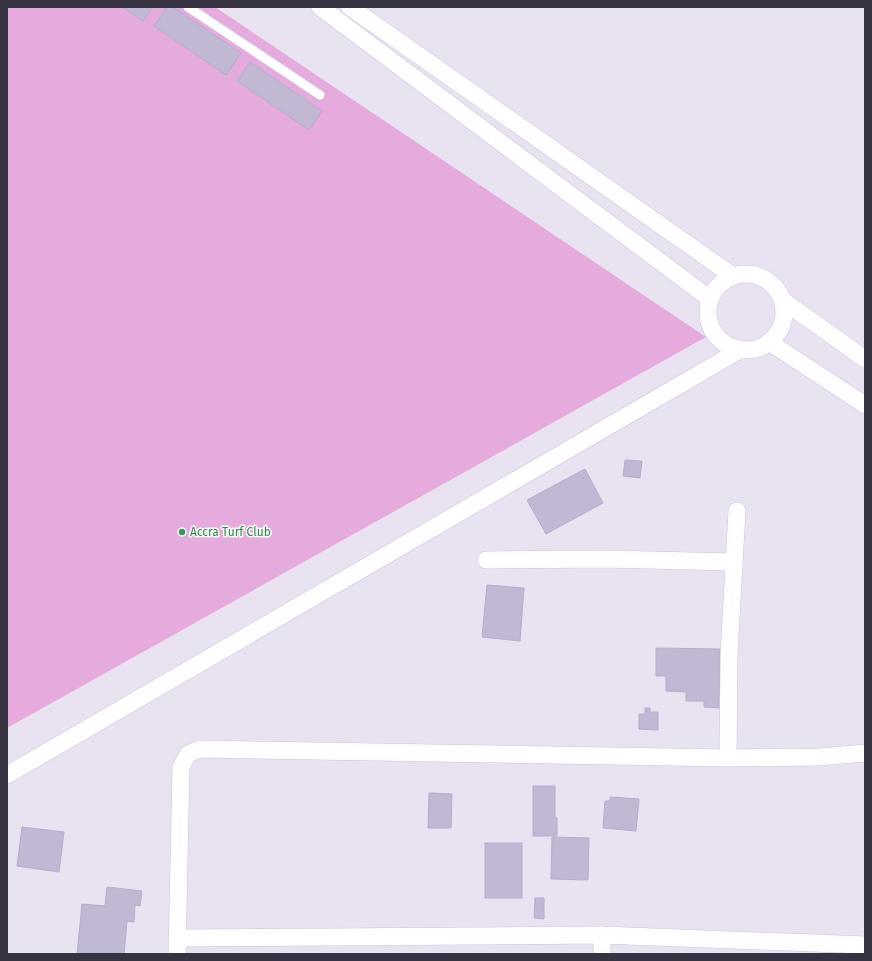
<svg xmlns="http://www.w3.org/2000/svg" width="872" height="961" font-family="'Fira Sans',sans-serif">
  <rect width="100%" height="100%" fill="#e9e3f1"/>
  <polygon fill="#e6abdd" points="7,7 215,7 706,337 7,728"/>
  <g fill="#c1b8d3" stroke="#b6acce">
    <polygon points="122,7 153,7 143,21"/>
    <polygon points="167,7 173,7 241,53 226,75 154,26"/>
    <polygon points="250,62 322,111 309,130 237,81"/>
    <polygon points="625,460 642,461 640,478 623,476"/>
    <polygon points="585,469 603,503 546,534 527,500"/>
    <polygon points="487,585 524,588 520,641 482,637"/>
    <polygon points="656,648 720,649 719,708 704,707 704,701 686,701 686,692 666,691 666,676 656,676"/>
    <polygon points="645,708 650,708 650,712 658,712 658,730 639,729 639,714 645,714"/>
    <polygon points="533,786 555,786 555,818 557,818 557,836 533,836"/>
    <polygon points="429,793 452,794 451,828 428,828"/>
    <polygon points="610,797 639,799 636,831 603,828 605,801 610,801"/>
    <polygon points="22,827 64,832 59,872 17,866"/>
    <polygon points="552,837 589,838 588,880 551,879"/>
    <rect x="485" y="843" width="37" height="55"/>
    <polygon points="107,887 142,891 140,906 135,905 134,922 127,921 124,954 77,954 82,904 105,906"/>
    <polygon points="535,898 544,898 544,919 534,918"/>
  </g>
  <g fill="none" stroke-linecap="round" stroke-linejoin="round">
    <defs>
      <polyline id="lane" points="188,7 320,95"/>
      <g id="street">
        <polyline points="320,7 710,299"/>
        <polyline points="350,7 733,276"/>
        <circle cx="746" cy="312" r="38"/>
        <polyline points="782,300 865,359"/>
        <polyline points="769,342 865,405"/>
        <polyline points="486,560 606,559 734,562"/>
        <polyline points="728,758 729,655 737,511"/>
        <polyline points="7,775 740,350"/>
        <polyline points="602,935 602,954"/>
        <polyline points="177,938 602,935 865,945"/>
        <polyline points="177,954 181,767 188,754 200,749 728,758 820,757 865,753"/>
      </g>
    </defs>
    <use href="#lane" stroke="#cbc2db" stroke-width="10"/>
    <use href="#street" stroke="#cbc2db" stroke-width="18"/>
    <use href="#lane" stroke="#fff" stroke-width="9"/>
    <use href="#street" stroke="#fff" stroke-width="17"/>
  </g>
  <circle fill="#2e9e5b" stroke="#fff" stroke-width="1.5" cx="182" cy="532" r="4"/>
  <g text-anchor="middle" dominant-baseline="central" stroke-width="3" stroke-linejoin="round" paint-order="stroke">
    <g font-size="12" fill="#27864d" stroke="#fff" text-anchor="start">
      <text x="190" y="532">Accra Turf Club</text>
    </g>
  </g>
  <rect width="872" height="961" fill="none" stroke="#383343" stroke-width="16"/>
</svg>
